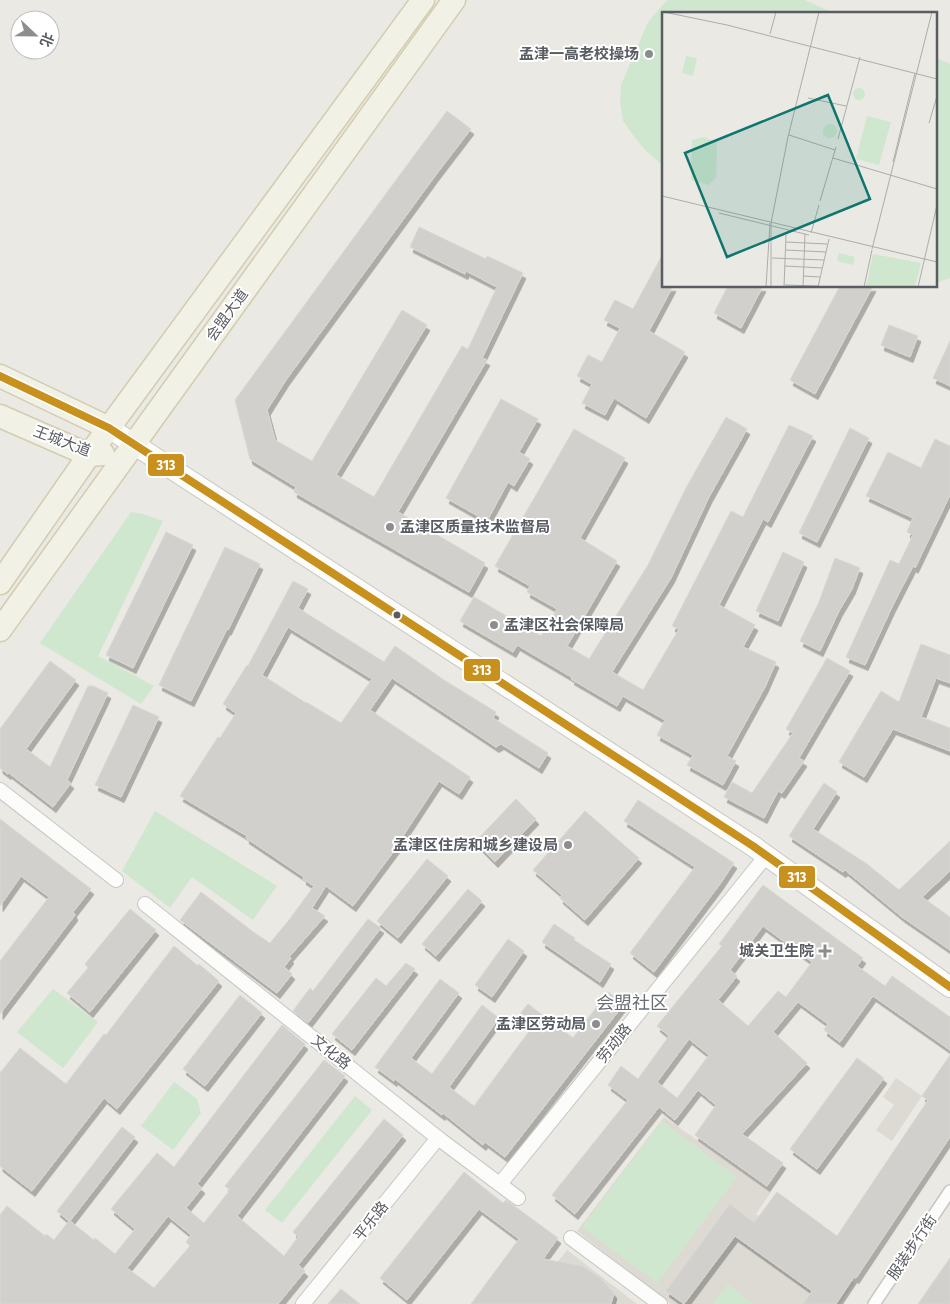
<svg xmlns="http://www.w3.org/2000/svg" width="950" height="1304" font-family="'Fira Sans Condensed','Noto Sans SC',sans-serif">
  <defs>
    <filter id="shadow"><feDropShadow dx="3" dy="5.5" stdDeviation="0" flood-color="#0004"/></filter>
  </defs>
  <rect width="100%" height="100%" fill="#eae9e3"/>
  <g fill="#dcdad2">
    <polygon points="896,1078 922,1096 892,1141 876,1130 894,1105 883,1097"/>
    <polygon points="664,1117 771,1192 756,1214 855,1283 840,1304 671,1304 577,1231"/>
    <polygon points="567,1250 637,1304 512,1304 542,1282"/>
  </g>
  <g fill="#d0e7cf">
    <polygon points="667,0 805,0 836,14 664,14 664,165 660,163 646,151 636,139 623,121 620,101 621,85 648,22"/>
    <polygon points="936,58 950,64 950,278 936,283"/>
    <polygon points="131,512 143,514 163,521 98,656 154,686 141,704 40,643"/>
    <polygon points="155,811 277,886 253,920 192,877 170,908 122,871"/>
    <polygon points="53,989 98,1022 63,1068 17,1032"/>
    <polygon points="174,1082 197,1099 201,1113 173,1150 141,1126"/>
    <polygon points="355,1096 372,1110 282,1223 265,1210"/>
    <polygon points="662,1121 737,1177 657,1283 582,1227"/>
    <polygon points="728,1284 753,1304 712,1304"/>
  </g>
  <g fill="#d1d0cd" stroke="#d9d7d2" fill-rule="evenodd" filter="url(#shadow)">
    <polygon points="447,111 471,129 435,176 286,380 267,410 275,440 312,461 402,310 427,325 336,475 374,497 462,346 468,349 497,287 466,271 465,274 410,247 419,227 486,259 487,256 523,273 482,358 487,360 398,512 485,563 469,592 294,492 296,487 250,459 235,400 385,195"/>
    <polygon points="664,252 664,286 673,286 649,331 685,352 646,418 614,398 605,415 582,403 592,384 577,376 588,355 602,362 620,328 604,320 615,300 633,309"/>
    <polygon points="728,286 763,286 741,328 714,313"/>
    <polygon points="840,286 873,286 815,394 790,380"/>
    <polygon points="889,325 918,336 910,357 881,345"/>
    <polygon points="950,341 950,386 933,378"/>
    <polygon points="501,399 538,419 519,452 530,459 514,486 508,482 487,521 446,498"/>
    <polygon points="726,417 747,429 709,497 671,578 612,672 643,690 679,629 672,626 731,511 743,517 789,425 813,436 768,522 763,519 719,605 755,625 743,647 776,662 765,687 727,756 736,761 723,785 687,765 693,755 657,735 665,720 623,696 617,706 571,679 573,678 517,645 513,652 460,621 474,597 541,636 557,609 527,592 530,586 495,566 574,429 625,458 580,538 617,561 567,646 589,659 648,565 687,486"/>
    <polygon points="850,428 869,438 817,542 799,533"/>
    <polygon points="935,439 950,446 950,495 915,568 913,566 892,607 865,665 846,657 890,560 899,564 913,535 907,532 913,518 866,496 888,452 921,468"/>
    <polygon points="166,532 193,545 133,668 106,655"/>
    <polygon points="225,547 260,564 228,630 227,629 191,701 159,685"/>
    <polygon points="783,552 804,562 778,621 756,611"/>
    <polygon points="835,558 860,568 852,589 839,611 820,651 800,641 819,602"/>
    <path d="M293,581L308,589L298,608L384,662L395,646L444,680L496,712L493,718L548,753L539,768L501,744L496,747L392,678L370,710L470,777L459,794L439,781L399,842L400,843L353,906L326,886L312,908L325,916L289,957L291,958L284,967L292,974L277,993L180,920L201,892L256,934L270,943L289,920L314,886L303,879L304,877L246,838L247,836L180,796L218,737L220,738L236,713L223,704L247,665L248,666ZM288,627L372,679L341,723L306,702V703L262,675Z"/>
    <polygon points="921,644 950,655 950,683 936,678 921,717 950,728 950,751 893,729 864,777 839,762 881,691 899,702"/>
    <polygon points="827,658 850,671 799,758 804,761 782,793 778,791 764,818 724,797 732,782 752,793 793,733 786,729"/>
    <polygon points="50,661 76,680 26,749 50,767 88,686 93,686 108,693 67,780 71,783 53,807 9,773 8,774 0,768 0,729"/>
    <polygon points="133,705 159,717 121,797 95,785"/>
    <polygon points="824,783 837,792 813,829 867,864 899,890 950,841 950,871 922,897 950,917 950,950 902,917 845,870 843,872 789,836"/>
    <polygon points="516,799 536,819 495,862 475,842"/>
    <polygon points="638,800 734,863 720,884 654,972 630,953 695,867 624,821"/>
    <polygon points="585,811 639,858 585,920 560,898 562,895 533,870"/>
    <polygon points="0,819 91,889 73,912 75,915 0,1014 0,961 49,897 21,876 0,906"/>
    <polygon points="427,859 448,876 398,938 377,921"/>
    <path d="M763,885L863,958L857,966L885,986L892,976L950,1017V1050L873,996L840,1042L824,1030L828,1024L798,1002L773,1032L807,1063L742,1134L783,1163L767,1186L695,1135L716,1105L698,1090L675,1120L659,1107L575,1214L552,1195L628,1100L608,1085L621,1066L638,1079L669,1036L657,1026L722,946L719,944ZM763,926L812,962L786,997L778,991L748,1026L718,1000L737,976L730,970ZM689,1039L709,1055L677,1098L657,1082Z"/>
    <polygon points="468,889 482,901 436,956 422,944"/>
    <polygon points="130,909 156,930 90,1012 67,993 88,968 85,964"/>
    <polygon points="368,919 381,928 308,1023 293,1011 310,988 313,991"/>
    <polygon points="554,924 575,938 574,940 611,964 600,982 542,942"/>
    <polygon points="508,939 524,951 492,997 475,985"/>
    <polygon points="174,946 198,966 199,964 219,981 117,1109 104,1098 32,1191 0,1166 0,1073 20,1048 66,1084 104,1034 106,1035"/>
    <polygon points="406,963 415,969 352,1050 332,1034 376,978 386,986"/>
    <polygon points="440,979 459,993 411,1058 432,1074 482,1005 499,1018 449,1087 474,1106 530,1030 516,1019 528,1004 573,1038 608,992 624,1004 505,1157 485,1142 483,1145 443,1113 442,1115 395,1079 394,1081 375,1067"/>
    <polygon points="240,995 262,1013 205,1086 183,1069"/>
    <path d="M282,1025L305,1044L197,1184L202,1188L186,1208L204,1223L230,1190L225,1186L324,1060L345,1076L237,1216L284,1256L298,1237L293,1232L384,1119L403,1135L298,1265L305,1271L278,1304H0V1215L7,1206L45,1236L46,1234L54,1240L69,1221L57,1211L122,1127L135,1137L70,1221L94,1240L95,1238L115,1254L135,1229L111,1209L157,1153L174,1167ZM168,1216L191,1235L186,1242L190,1246L154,1288L127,1268Z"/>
    <polygon points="950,1055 950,1137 856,1278 854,1277 836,1304 803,1304 812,1291 735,1236 684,1304 666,1291 730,1204 754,1223 777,1192 837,1236 928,1100 922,1096"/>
    <polygon points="857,1058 884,1078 817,1169 790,1149"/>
    <polygon points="464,1172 503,1203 506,1200 558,1238 543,1259 582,1266 600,1278 614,1293 611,1304 471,1304 519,1239 479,1209 407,1300 380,1278"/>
    <polygon points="950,1258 950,1304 918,1304"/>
    <polygon points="341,1289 360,1304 328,1304"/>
  </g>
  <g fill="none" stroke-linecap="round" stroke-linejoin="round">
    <defs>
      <polyline id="pedestrian" points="874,1304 950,1191"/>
      <g id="minor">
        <polyline points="0,790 116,880"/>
        <polyline points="145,904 438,1138 518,1198"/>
        <polyline points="500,1184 766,856"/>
        <polyline points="571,1238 660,1304"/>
        <polyline points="303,1304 438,1138"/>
      </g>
      <polyline id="secondary" points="109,428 753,846 950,987"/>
      <g id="primary">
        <polyline points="0,376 109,428"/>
        <polyline points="0,416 89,455 103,454"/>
        <polyline points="0,583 89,455 423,0"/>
        <polyline points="0,630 454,0"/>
      </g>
    </defs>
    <use href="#pedestrian" stroke="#c6c7c5" stroke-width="14"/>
    <use href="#minor" stroke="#c6c7c5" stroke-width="16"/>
    <use href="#secondary" stroke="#c8c8c8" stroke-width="22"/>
    <use href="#primary" stroke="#d3ccaf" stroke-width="25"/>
    <use href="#pedestrian" stroke="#fcfcfb" stroke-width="11"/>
    <use href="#minor" stroke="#fcfcfb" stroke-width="14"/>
    <use href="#secondary" stroke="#fcfcfb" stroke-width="20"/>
    <use href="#primary" stroke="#f2f1e6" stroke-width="22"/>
    <defs>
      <polyline id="bus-1" points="0,376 109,428 753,846 950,987"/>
    </defs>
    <use href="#bus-1" stroke="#fff" stroke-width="11"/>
    <use href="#bus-1" stroke="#c8901d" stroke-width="8"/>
  </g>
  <g fill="#8c8d8f" stroke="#fff" stroke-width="2">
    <circle cx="649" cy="54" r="5"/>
    <circle cx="390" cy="527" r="5"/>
    <circle cx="494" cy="625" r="5"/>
    <circle cx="568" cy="845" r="5"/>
    <path d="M822.5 943.5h5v5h5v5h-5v5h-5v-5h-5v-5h5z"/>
    <circle cx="596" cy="1024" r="5"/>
  </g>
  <circle fill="#595c62" stroke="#fff" stroke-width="2" cx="397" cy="615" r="4.5"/>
  <g text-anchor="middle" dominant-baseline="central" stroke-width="4" stroke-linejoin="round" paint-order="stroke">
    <g font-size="15" font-weight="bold" fill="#595c62" stroke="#fff" text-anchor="end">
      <text x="639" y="54">孟津一高老校操场</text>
      <text x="400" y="527" text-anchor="start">孟津区质量技术监督局</text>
      <text x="504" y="625" text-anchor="start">孟津区社会保障局</text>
      <text x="558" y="845">孟津区住房和城乡建设局</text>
      <text x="814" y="951">城关卫生院</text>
      <text x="586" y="1024">孟津区劳动局</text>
    </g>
    <g font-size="15" fill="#595c62" stroke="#fff">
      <text transform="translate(227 315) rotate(-54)">会盟大道</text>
      <text transform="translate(62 441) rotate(21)">王城大道</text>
      <text transform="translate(614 1043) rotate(-51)">劳动路</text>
      <text transform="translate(331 1052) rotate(39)">文化路</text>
      <text transform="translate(371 1221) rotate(-51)">平乐路</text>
      <text transform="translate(912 1247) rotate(-56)">服装步行街</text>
    </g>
    <g font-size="18" fill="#6a6e74" stroke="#fff">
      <text x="632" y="1003">会盟社区</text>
    </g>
  </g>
  <g transform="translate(662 12)">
    <rect width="275" height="275" fill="#eae9e3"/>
    <path d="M24,44L35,46L31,64L20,61ZM191 82a6 6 0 1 1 12 0a6 6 0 1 1-12 0ZM205,104L229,110L217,153L194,147ZM161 119a7 7 0 1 1 14 0a7 7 0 1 1-14 0ZM41,125L55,130L54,165L47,173L29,168L30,128ZM177,241L193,245L191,253L175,249ZM211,242L259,251L253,275H204Z" fill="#d0e7cf"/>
    <path fill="none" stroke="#acadab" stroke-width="1" d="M2,0L65,13L275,67M108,22L114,0M146,86L184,94M267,111L275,84M127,123L173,138M176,127L198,45M171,146L275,177M231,150L253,61M0,184L275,250M158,189L174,135M57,201L147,223M149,221L157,193M124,230L165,232M210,237L270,0M124,238L164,240M110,246L162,248M123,254L160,256M141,264L158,265M123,273L156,274M104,275L108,211M109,275V211L126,125L157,0M122,275L124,223M141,275L143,222M156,275L167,227M202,275L210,238M256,275L275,193"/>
    <path fill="#0f766e" fill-opacity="0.15" stroke="#0f766e" stroke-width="2.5" d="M166,83L208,187L65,245L23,141Z"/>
    <rect width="275" height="275" fill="none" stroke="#595c62" stroke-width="2.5"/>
  </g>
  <g stroke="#fff" stroke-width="2">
    <rect x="147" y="453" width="38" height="24" rx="5" fill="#c8901d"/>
    <rect x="463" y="658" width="38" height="24" rx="5" fill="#c8901d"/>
    <rect x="778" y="865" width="38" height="24" rx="5" fill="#c8901d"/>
  </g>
  <g font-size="14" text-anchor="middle" font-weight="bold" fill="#fff">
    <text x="166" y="470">313</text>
    <text x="482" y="675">313</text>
    <text x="797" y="882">313</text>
  </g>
  <g transform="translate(35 35) rotate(112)"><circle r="24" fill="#ffffff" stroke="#bdbec0"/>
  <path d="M0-4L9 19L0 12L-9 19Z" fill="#8c8d8f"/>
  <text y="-8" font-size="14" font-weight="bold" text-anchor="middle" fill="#595c62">北</text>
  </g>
</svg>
